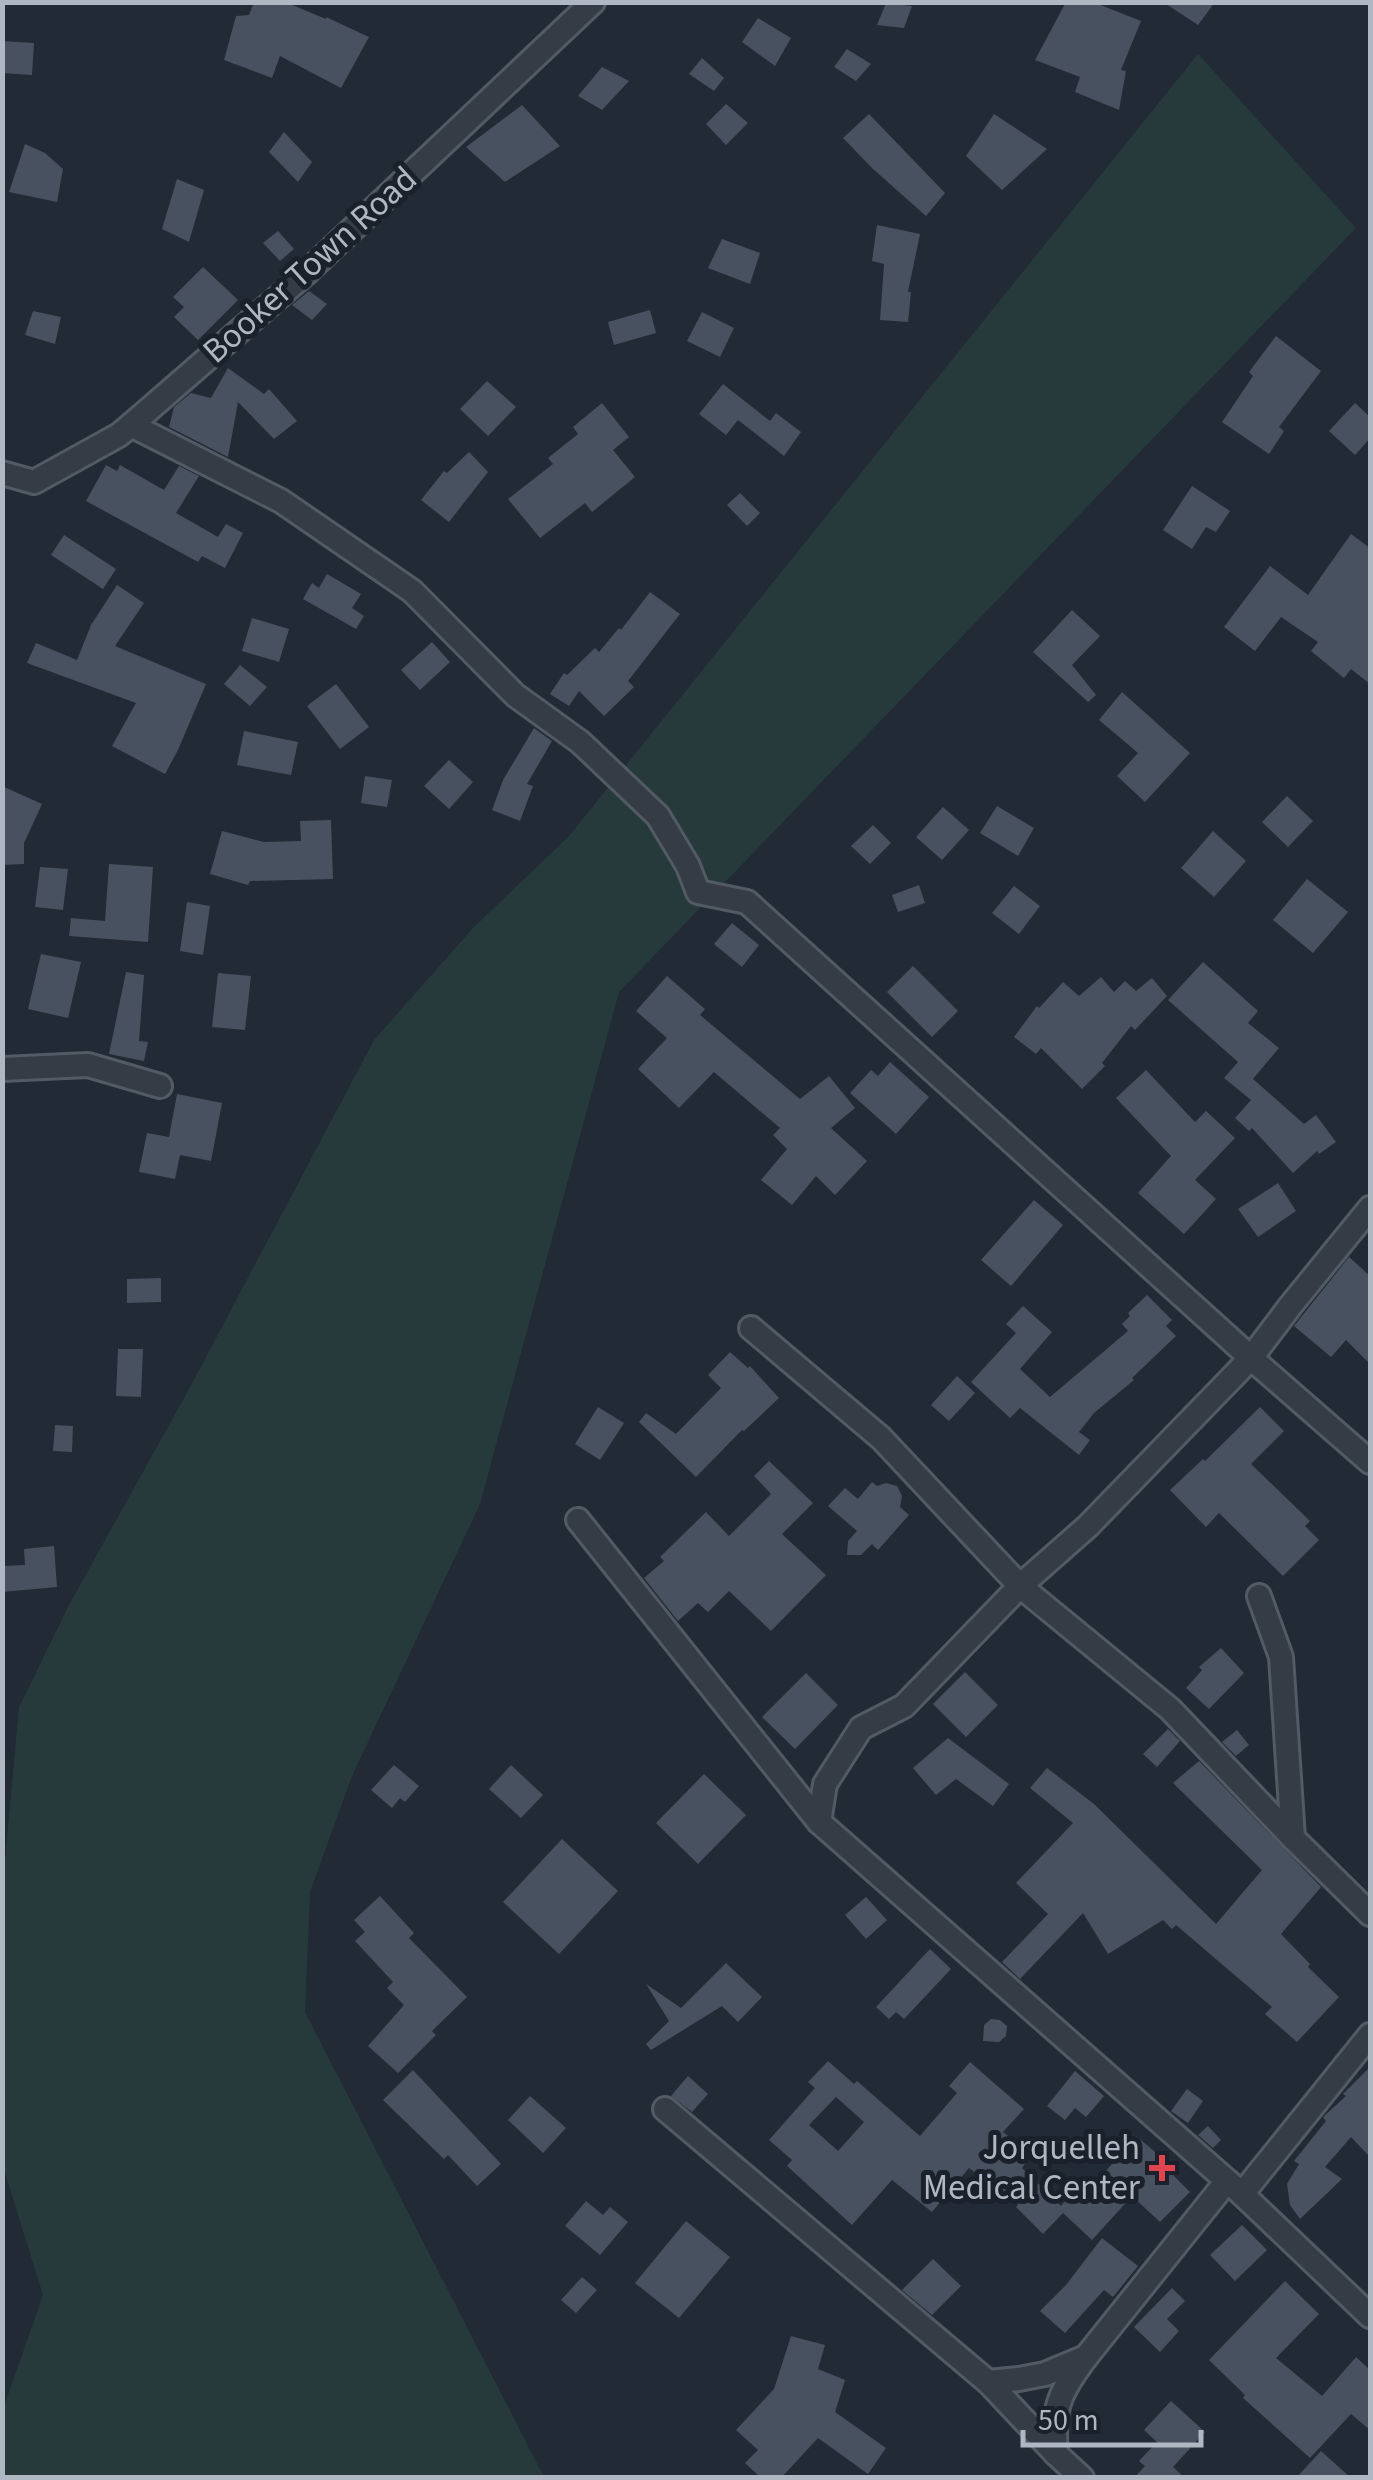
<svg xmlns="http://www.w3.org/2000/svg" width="1373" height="2480" font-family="'Source Sans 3',sans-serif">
  <rect width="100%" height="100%" fill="#212a35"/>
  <polygon fill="#273a3b" points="1198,54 1356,228 619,992 480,1504 352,1776 310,1892 305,2012 544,2477 3,2478 3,2409 43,2295 2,2163 2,1894 19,1707 70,1603 189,1389 374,1040 473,928 569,836"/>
  <g fill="#48515f" fill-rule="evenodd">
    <polygon points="254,2 285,2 326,19 326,17 369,37 341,88 280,56 272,78 224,60 236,16 249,15"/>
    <polygon points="1066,2 1093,2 1141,21 1121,70 1126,71 1119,110 1075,92 1080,77 1035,60"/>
    <polygon points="1163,2 1215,2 1198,25"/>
    <polygon points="886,3 912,6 904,28 877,25"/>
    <polygon points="758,18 791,38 775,66 742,42"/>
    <polygon points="2,41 34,43 32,75 2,73"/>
    <polygon points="847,49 871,64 856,81 834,67"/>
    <polygon points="702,58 724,78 714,91 689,74"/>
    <polygon points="602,67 629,81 602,110 578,96"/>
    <polygon points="726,104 748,123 726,145 706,124"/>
    <polygon points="522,105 560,146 505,182 466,147"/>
    <polygon points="869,114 945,193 926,216 872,168 843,138"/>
    <polygon points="994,114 1047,149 1002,190 966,156"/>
    <polygon points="284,132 312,162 298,182 269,152"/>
    <polygon points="25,144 45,153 63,169 57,202 9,192"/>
    <polygon points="177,179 204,190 189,242 162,229"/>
    <polygon points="877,225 920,234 908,292 911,292 908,322 880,320 884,264 872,261"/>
    <polygon points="278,231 294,249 280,261 263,243"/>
    <polygon points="722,239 760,253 750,284 708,268"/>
    <polygon points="203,267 238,300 198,340 174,317 184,307 173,297"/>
    <polygon points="309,291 327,304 312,320 292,305"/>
    <polygon points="650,310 656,333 614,345 608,322"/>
    <polygon points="33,311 61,317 55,344 25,335"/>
    <polygon points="702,312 734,328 720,357 687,341"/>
    <polygon points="1276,336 1321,371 1279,427 1284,431 1269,454 1222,422 1253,376 1249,372"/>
    <polygon points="228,368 264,394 269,389 297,421 274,439 238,402 228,457 169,427 174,407 191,393 211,398"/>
    <polygon points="487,381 516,407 488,436 460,409"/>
    <polygon points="723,384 770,421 776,413 801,432 784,456 738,420 726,435 699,414"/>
    <polygon points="602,403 629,437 613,450 635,477 592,512 585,503 540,538 508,499 553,464 548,458 578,434 573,427"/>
    <polygon points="1355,403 1370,417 1370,438 1355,455 1329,431"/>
    <polygon points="469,452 488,472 449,522 421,500 444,471 447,473"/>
    <polygon points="106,465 117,471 120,465 164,490 179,466 199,476 176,513 218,537 226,524 243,533 225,568 202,556 198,562 86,501"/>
    <polygon points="1192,486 1230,511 1216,532 1206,527 1192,549 1163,530"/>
    <polygon points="740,493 760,513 747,526 727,505"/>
    <polygon points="1351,534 1370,548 1370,684 1351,669 1344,678 1311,651 1318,642 1281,617 1255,651 1224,627 1270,566 1308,595"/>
    <polygon points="64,535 116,569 103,589 51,555"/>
    <polygon points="327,574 361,594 352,608 364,616 356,629 303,599 312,583 319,588"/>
    <polygon points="117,585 144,603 115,646 206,684 178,750 165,774 112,746 136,703 27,663 36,643 77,660 91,625"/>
    <polygon points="650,592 680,614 628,681 634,687 604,716 579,691 569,706 550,694 564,673 567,675 595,648 599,652 619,628 621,630"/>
    <polygon points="1072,610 1100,636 1072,665 1096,695 1088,702 1033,652"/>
    <polygon points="252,618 289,629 279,662 242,651"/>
    <polygon points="432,642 450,662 420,690 401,670"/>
    <polygon points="240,665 267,687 250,706 224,684"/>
    <polygon points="336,684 369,727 340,749 307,706"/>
    <polygon points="1122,692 1190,753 1145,802 1117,776 1138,753 1099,720"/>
    <polygon points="534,728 552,741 527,784 533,786 520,821 492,810 503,780"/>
    <polygon points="244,731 298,742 291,775 237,765"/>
    <polygon points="449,760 473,782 449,809 424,786"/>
    <polygon points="365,776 392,780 387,807 361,803"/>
    <polygon points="2,786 42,804 24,843 24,864 2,865"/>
    <polygon points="1287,796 1313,821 1288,847 1262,822"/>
    <polygon points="997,806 1034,828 1018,856 980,833"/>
    <polygon points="943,807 969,830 942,860 916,837"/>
    <polygon points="331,820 333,879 250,881 248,885 210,874 222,831 264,842 301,841 300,821"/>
    <polygon points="873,825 891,843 870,864 851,846"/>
    <polygon points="1213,831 1246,861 1214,897 1181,868"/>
    <polygon points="109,864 153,867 148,942 69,936 71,918 105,921"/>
    <polygon points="40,867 68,869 63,910 35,907"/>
    <polygon points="1307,879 1348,912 1313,953 1273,920"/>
    <polygon points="919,885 925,903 898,912 892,895"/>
    <polygon points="1014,886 1040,906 1019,934 992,913"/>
    <polygon points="187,902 210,906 203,955 180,951"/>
    <polygon points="732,923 759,945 742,967 714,944"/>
    <polygon points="41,954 81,962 68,1018 28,1009"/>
    <polygon points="1203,962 1258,1011 1248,1023 1279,1048 1253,1079 1304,1124 1316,1115 1336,1142 1319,1154 1317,1151 1293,1173 1252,1128 1249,1131 1235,1118 1251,1100 1224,1078 1238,1062 1168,1000"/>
    <polygon points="913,966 958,1011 932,1037 887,992"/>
    <polygon points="126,972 144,975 139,1041 148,1042 144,1061 109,1054"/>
    <polygon points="218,973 251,976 245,1030 212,1027"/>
    <polygon points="667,976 705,1009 700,1015 800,1099 829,1076 855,1108 831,1128 867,1161 835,1195 816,1176 792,1205 761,1180 787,1149 773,1135 780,1128 714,1072 679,1108 638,1069 667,1038 636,1011"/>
    <polygon points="1101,977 1114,992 1125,981 1136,991 1152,978 1167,996 1135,1030 1131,1026 1102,1063 1105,1066 1082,1089 1041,1048 1036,1054 1014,1037 1037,1006 1039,1008 1063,982 1079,996"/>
    <polygon points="890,1062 929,1097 896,1134 850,1093 871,1070 878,1076"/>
    <polygon points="1146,1070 1195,1122 1206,1111 1235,1138 1195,1180 1216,1199 1184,1234 1138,1193 1171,1156 1116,1098"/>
    <polygon points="177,1094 222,1103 211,1161 180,1155 175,1179 139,1172 147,1133 169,1137"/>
    <polygon points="1278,1183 1296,1211 1258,1237 1238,1209"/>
    <polygon points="1034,1200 1063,1225 1011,1286 981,1260"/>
    <polygon points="1349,1257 1370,1276 1370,1364 1346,1340 1331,1357 1294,1326"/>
    <polygon points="161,1278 161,1302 127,1303 127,1279"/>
    <polygon points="1147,1295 1172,1320 1166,1326 1176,1336 1132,1378 1134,1380 1094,1413 1079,1432 1090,1440 1079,1455 1020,1408 1010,1418 971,1382 1016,1333 1006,1324 1023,1306 1052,1332 1020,1369 1050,1397 1128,1331 1122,1324 1130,1316 1128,1313"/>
    <polygon points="118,1349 143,1349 141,1397 116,1396"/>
    <polygon points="730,1352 748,1368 750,1366 779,1398 744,1431 742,1430 696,1477 639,1422 646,1413 676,1434 721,1388 708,1375"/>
    <polygon points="957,1376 975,1393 949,1421 931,1405"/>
    <polygon points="598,1407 624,1423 600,1460 575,1444"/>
    <polygon points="1260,1407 1284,1431 1251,1464 1310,1521 1305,1526 1319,1540 1283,1576 1219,1513 1206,1527 1170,1490 1203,1459 1205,1461"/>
    <polygon points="55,1425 73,1426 72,1452 53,1451"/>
    <polygon points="769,1461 813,1503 782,1534 826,1575 771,1631 729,1591 708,1612 698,1603 678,1621 644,1578 664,1561 660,1557 706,1512 729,1536 771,1494 754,1476"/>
    <polygon points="872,1482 877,1486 886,1483 897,1486 902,1496 900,1507 909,1515 878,1550 872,1544 861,1555 847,1555 848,1541 857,1531 828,1506 845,1488 858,1499"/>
    <polygon points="54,1546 57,1587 2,1592 2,1566 25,1565 24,1549"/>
    <polygon points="1221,1648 1244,1673 1209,1709 1186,1688 1202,1670 1199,1667"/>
    <polygon points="965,1672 998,1705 966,1737 933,1704"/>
    <polygon points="806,1673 838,1705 795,1749 762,1717"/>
    <polygon points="1168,1729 1180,1741 1157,1767 1143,1754"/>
    <polygon points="1237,1730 1249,1745 1236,1756 1222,1742"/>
    <polygon points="948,1738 1009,1784 993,1806 956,1779 936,1795 913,1768"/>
    <polygon points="1199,1761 1321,1887 1281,1934 1310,1964 1308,1967 1339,1997 1297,2042 1265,2014 1272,2007 1176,1925 1172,1929 1163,1920 1108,1954 1083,1913 1020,1979 1002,1962 1048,1914 1016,1883 1073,1823 1030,1788 1047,1768 1094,1804 1216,1924 1262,1870 1173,1783"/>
    <polygon points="394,1765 419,1786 405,1802 400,1798 392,1808 371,1790"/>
    <polygon points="511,1765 543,1795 521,1818 489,1789"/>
    <polygon points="704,1774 746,1815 698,1864 656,1823"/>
    <polygon points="562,1839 618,1891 559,1954 503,1902"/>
    <polygon points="380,1896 414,1933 409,1938 467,1997 432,2031 436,2035 398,2073 368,2046 404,2005 387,1988 393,1982 355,1941 365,1932 354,1920"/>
    <polygon points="866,1897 887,1920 866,1939 845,1915"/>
    <polygon points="930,1949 951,1969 904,2019 896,2012 889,2019 876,2007"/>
    <polygon points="726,1963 762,1997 738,2022 722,2006 651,2050 646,2044 669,2021 646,1984 681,2008"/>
    <polygon points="991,2019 1000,2020 1007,2026 1006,2036 999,2042 983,2041 984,2025"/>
    <path d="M828,2061L854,2084L857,2081L920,2136L957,2093L949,2086L970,2062L1024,2109L1003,2132L1032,2154L1022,2168L1061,2206L1076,2187L1086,2194L1136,2136L1178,2171L1173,2175L1190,2192L1160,2222L1132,2196L1092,2240L1063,2213L1043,2234L1016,2207L1018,2205L969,2168L932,2212L892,2180L852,2225L787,2166L792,2160L769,2140L815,2088L808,2082ZM836,2097L864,2122L838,2151L809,2125Z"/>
    <polygon points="1370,2067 1370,2157 1351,2137 1325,2167 1342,2179 1300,2219 1290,2205 1287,2184 1299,2164 1294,2161 1326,2121 1323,2117 1346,2096 1343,2094"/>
    <polygon points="413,2070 501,2164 477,2186 448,2155 444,2159 383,2100"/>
    <polygon points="1075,2071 1104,2096 1086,2117 1075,2108 1065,2120 1047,2106"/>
    <polygon points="688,2076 708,2094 692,2112 671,2096"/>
    <polygon points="1187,2089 1203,2101 1188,2123 1171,2111"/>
    <polygon points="530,2096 566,2128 543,2153 508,2120"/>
    <polygon points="1208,2126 1221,2140 1213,2148 1198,2135"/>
    <polygon points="586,2201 603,2215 610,2207 628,2222 600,2255 565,2226"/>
    <polygon points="686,2221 730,2257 679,2318 635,2283"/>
    <polygon points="1242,2225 1267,2250 1235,2281 1210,2255"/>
    <polygon points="1102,2238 1138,2266 1113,2297 1104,2290 1065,2333 1040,2311 1066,2285"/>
    <polygon points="933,2259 961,2286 932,2315 902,2290"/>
    <polygon points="582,2277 597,2290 576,2313 561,2300"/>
    <polygon points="1285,2281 1319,2314 1276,2358 1322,2396 1356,2357 1370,2370 1370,2430 1351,2414 1310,2458 1243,2398 1245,2395 1209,2360"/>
    <polygon points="1172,2288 1185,2301 1167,2319 1179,2331 1160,2352 1134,2327"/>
    <polygon points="791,2336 825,2345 818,2369 845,2380 835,2412 886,2448 868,2474 818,2438 781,2478 761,2478 745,2463 758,2450 736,2430 774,2389"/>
    <polygon points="1171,2401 1205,2432 1173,2467 1185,2478 1134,2478 1145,2466 1139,2461 1157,2442 1144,2430"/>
    <polygon points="1321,2451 1351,2478 1296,2478"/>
  </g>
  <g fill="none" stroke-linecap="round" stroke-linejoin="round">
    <defs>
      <g id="street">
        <polyline points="131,425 281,501 412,591 515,695 580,742 658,816 688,866 698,892 747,902 1251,1358 1370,1462"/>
        <polyline points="2,473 34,482 119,435 131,425 305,274 593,2"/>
        <polyline points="2,1069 88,1065 160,1086"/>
        <polyline points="751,1328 881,1438 1020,1586 1170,1709 1293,1838"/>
        <polyline points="578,1520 819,1822 1242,2194 1370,2316"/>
        <polyline points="1259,1596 1281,1657 1293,1838 1370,1914"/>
        <polyline points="819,1822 825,1784 861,1728 904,1706 1020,1586 1088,1526 1251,1358 1291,1305 1370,1208"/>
        <polyline points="665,2109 988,2382 1056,2454 1082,2478"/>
        <polyline points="1242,2194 1370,2035"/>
        <polyline points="988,2382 1019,2379 1045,2374 1086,2357 1227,2181"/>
        <path d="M1056,2454C1052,2408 1059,2393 1086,2357"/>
      </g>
    </defs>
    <use href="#street" stroke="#525a64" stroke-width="28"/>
    <use href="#street" stroke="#353c46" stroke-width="22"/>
  </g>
  <path fill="#e0444e" stroke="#1a212b" stroke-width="4" d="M1157 2153h10v10h10v10h-10v10h-10v-10h-10v-10h10z"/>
  <g text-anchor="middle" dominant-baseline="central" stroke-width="10" stroke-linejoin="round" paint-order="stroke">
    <g font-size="35" fill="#afb7c3" stroke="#1a212b">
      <text transform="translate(310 265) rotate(-42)">Booker Town Road</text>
    </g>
    <g font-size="35" fill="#afb7c3" stroke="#1a212b" text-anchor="end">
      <text x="1140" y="2148">Jorquelleh<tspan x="1140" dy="40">Medical Center</tspan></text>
    </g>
  </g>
  <rect width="1373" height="2480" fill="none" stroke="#afb7c3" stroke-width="10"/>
  <path d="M1023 2430v15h178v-15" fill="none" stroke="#afb7c3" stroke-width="5"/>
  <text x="1038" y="2430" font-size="30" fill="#afb7c3" stroke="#1a212b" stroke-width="8" paint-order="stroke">50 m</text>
</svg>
